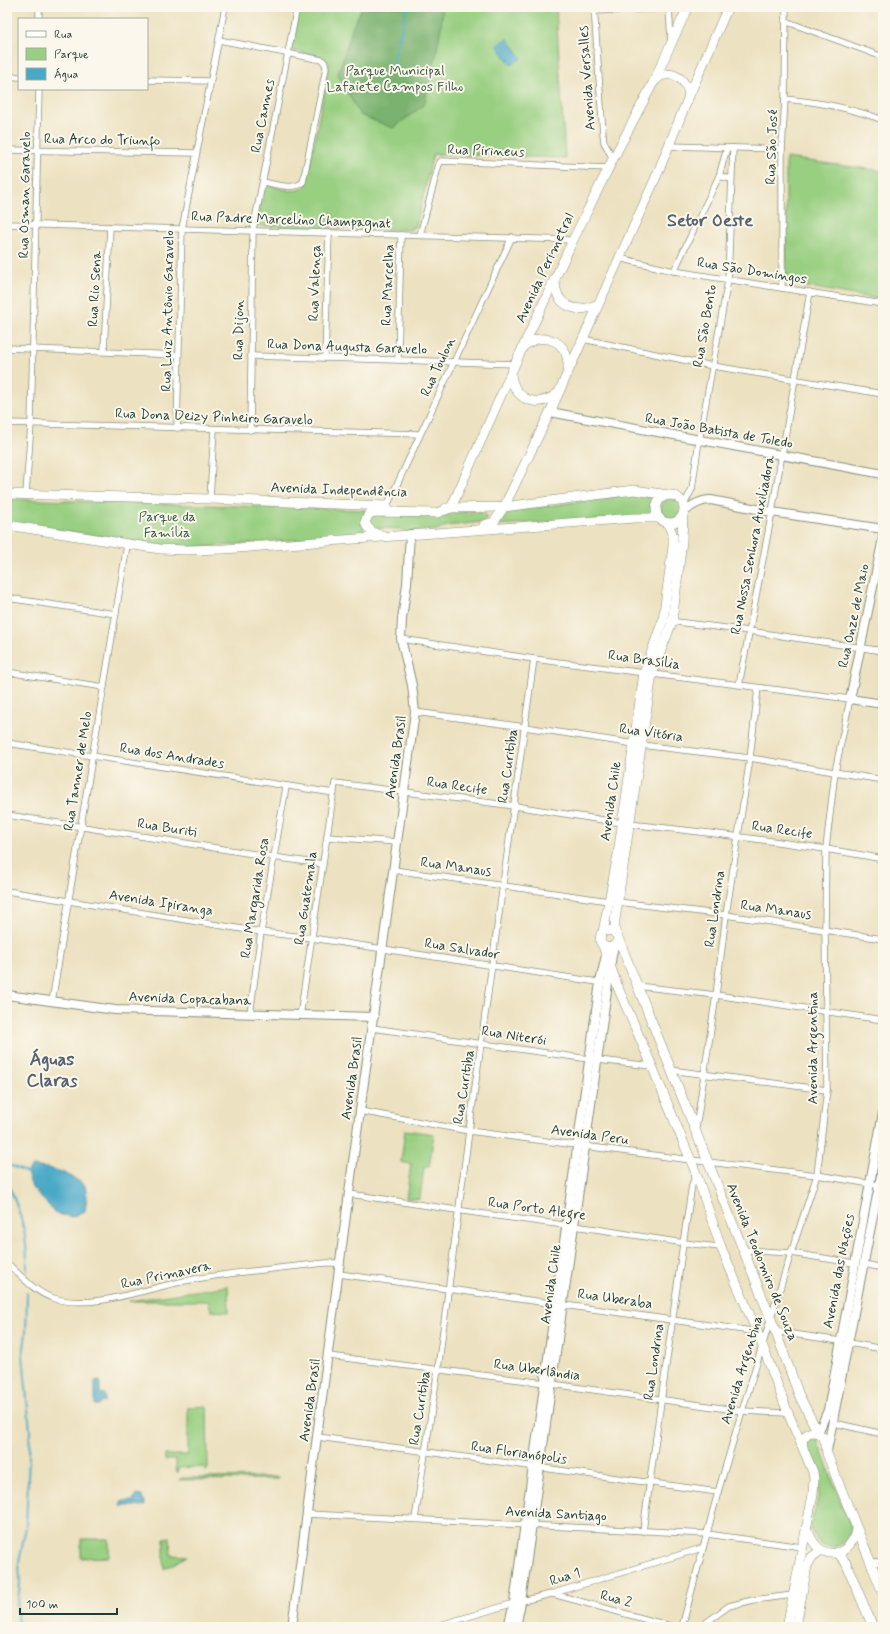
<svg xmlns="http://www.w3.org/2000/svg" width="890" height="1634" font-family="Mynerve,sans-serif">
  <rect width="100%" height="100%" fill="#fbf7ec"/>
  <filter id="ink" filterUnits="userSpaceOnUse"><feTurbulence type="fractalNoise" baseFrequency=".025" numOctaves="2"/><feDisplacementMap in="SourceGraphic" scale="8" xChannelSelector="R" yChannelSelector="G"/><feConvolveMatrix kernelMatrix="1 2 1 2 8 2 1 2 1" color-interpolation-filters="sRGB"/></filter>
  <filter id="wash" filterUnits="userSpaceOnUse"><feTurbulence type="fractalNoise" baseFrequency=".012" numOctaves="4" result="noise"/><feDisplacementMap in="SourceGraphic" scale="16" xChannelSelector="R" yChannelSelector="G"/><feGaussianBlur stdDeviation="0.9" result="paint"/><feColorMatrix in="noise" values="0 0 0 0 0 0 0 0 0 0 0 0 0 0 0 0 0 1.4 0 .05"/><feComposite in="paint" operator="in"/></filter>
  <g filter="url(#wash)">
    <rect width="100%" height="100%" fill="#ece1c0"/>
    <g fill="#99cf81" stroke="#5c865a">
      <path d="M298,7H556L565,158L433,154L416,227H411V230L258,226L257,224L265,186L268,185C280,188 297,196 306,185L329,65L327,60L324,57L293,51L291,49Z"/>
      <polygon points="786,158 883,171 883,300 786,283"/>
      <polygon points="624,495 640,495 657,498 653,505 653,517 494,525 506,512"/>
      <path d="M7,499L367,510C359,517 361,526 367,534L207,547H173L7,523Z"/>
      <circle cx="671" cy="509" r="10"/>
      <polygon points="452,512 483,513 486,516 486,519 481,522 447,526 436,530 407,532 400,529 374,528 369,524 370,517 376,514 447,516"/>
      <polygon points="405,1130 434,1134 429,1167 424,1167 420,1199 406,1198 411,1164 401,1162"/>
      <polygon points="228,1286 229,1312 211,1311 209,1302 206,1301 129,1301"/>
      <polygon points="207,1406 208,1469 205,1472 205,1467 178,1468 178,1473 176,1470 176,1460 165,1460 165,1455 188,1455 188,1407"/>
      <path d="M810,1438L817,1440L851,1527C850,1541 834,1554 821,1544C817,1541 814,1535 811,1531C811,1519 816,1508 818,1497C821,1479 812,1462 806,1445V1441Z"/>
      <polygon points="278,1477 278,1479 179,1480 181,1478"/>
      <polygon points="170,1537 171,1555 187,1556 164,1569 164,1538"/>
      <polygon points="81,1539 109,1539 109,1557 81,1558"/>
    </g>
    <polygon fill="#7ab26f" stroke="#4c7852" points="362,7 443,7 441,28 433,70 424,105 393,128 360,115 338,74 352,29"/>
    <g fill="#48a9c7" stroke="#34737e">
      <polygon points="507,38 522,58 511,65 497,45"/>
      <path d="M32,1166C57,1169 64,1171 85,1185L87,1196L85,1211L72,1217L57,1214L32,1188L27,1173Z"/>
      <polygon points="95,1381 100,1381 100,1393 105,1394 105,1402 100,1403 100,1405 95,1405"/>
      <polygon points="136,1495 142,1496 143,1501 145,1501 145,1506 121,1506 121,1501 134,1501 134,1497"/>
    </g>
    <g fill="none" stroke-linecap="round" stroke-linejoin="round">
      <g stroke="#48a9c7" stroke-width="2">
        <polyline points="392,66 407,7"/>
        <polyline points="7,1164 27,1173"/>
        <path d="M7,1182C22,1215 28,1236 27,1272"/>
        <polyline points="20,1627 17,1618 17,1606 20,1584 19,1562 26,1527 30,1431 23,1355 26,1333 27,1293"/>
      </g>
    </g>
  </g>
  <g filter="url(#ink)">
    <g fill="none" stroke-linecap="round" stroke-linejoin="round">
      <defs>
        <g id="street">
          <polyline points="39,7 39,19"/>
          <polyline points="594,7 603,134 604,142 613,159"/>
          <polyline points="669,7 671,41"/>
          <polyline points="594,11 669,8"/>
          <polyline points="785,21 883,57"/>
          <path d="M219,40L322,60L325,63L326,68L303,182C293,191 275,184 263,182"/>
          <polyline points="7,76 19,77"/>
          <polyline points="147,80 210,81"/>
          <path d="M785,99C819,102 851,108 883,120"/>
          <polyline points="669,146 782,149"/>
          <polyline points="7,150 196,153"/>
          <polyline points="719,176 731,179"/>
          <polyline points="7,224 573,240"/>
          <polyline points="420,235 439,164 441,161 608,168"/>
          <polyline points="619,258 674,271 883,304"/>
          <polyline points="674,271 719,176 727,148"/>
          <polyline points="782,288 782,149 785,99 786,7"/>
          <polyline points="583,339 713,366 883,394"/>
          <polyline points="7,348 178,355"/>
          <polyline points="104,351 110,227"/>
          <polyline points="251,356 398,360 515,364"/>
          <polyline points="325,358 329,233"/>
          <polyline points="398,360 401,235"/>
          <polyline points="7,423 420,434"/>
          <polyline points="177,428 182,229 225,7"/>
          <polyline points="250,430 253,230 297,7"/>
          <polyline points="26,494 31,424 39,89"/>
          <polyline points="210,499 214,429"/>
          <polyline points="684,505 692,489 699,441 728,280 733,148"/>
          <polyline points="387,506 512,237"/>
          <polyline points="7,598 116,614"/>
          <polyline points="669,621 749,631 883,651"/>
          <polyline points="401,639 534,659 850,699 835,772 826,848 825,930 827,1090 817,1175 791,1253 742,1411 718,1492 682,1627"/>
          <polyline points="7,672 104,687"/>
          <polyline points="739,685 772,512 810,292"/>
          <polyline points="415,712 525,727 641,745 750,758 883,780"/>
          <polyline points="7,743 334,793"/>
          <polyline points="7,815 273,857 323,864"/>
          <path d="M629,824C714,833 799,843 883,859"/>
          <polyline points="327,837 398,842"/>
          <polyline points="394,870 609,901"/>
          <polyline points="7,891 261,932 312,938 604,983"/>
          <polyline points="618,902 726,915 883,939"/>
          <polyline points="637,986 716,995 883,1020"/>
          <polyline points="52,1002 127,545"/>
          <polyline points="250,1014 261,932 286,787"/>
          <polyline points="300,1016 335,783 515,806 622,823"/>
          <polyline points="372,1028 589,1059 652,1066"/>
          <polyline points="670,1070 827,1090"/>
          <polyline points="360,1111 469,1131 691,1160 817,1175 883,1186"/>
          <polyline points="696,1129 716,995 726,915 750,758 758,688"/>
          <path d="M350,1194C424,1205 499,1217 573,1226C623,1232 671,1243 721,1247"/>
          <polyline points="743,1250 791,1253 854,1263"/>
          <path d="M7,1263C20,1275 36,1293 53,1298C94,1311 149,1287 190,1280C234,1272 281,1268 326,1263H341"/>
          <polyline points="864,1264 883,1268"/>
          <polyline points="339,1274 759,1332"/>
          <polyline points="773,1331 840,1341"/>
          <polyline points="849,1343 883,1349"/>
          <polyline points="329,1356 545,1383 742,1411 788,1413"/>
          <polyline points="834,1423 883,1434"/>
          <polyline points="318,1437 718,1492"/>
          <polyline points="307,1514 707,1534 802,1547"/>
          <polyline points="415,1519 438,1369 469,1131 534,659"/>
          <polyline points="643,1531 683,1244 692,1185 696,1173"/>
          <polyline points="870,1561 883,1563"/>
          <polyline points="553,1594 674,1627"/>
          <polyline points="434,1627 514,1603 551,1594 702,1548"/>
          <polyline points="700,1627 729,1606 753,1600 793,1595"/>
        </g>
        <g id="secondary">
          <polyline points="550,412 883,474"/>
          <path d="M684,512C693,505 700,500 711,500L772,512L883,529"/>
          <polyline points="883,538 850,699 883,704"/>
          <polyline points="7,995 115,1010 374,1017"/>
          <polyline points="818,1433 828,1410 883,1113"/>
          <polyline points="827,1451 883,1165"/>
          <polyline points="292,1627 353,1162 415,712 412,685 401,639 402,619 407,584 410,534"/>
          <polyline points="508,1627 514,1603 600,982 606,955"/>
          <polyline points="516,1627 521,1602 612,955 614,946"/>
        </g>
        <g id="primary">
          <path d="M654,82C667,66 687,77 689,96"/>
          <path d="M555,280C555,306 576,315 598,304"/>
          <path d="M525,345C545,331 569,341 568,368"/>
          <path d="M511,375C515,401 538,409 558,393"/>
          <polyline points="7,494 210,499 387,506"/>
          <circle cx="670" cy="509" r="14"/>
          <polyline points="446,508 504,507 634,490 669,495"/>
          <polyline points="7,525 160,549 186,550 224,549 634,518 659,518"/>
          <polyline points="484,525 494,522 504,507 550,412 656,177 689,96 728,7"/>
          <path d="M385,536C376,535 368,531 365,522L369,514L374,512L437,513L451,508L515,364L573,240L613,159L653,83L688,7"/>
          <polyline points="603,932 618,854 644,673 663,620 673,546 673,536 668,523"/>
          <polyline points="615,933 615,920 652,674 672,622 682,541 683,514"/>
          <path d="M618,938L616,944L610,948L603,946L600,941L601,934L606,930L613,931L617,935L771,1319L799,1395L818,1433C826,1438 826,1444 827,1454L883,1593"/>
          <polyline points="603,946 619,990 652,1066 696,1173 721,1247 760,1339 788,1413 813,1472 814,1479 813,1494 787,1627"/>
          <path d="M803,1447L802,1441C806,1434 810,1430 818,1433"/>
          <path d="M806,1528C810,1536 813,1544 820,1549C837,1561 855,1546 856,1528"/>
          <polyline points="837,1552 846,1563 873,1627"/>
          <polyline points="796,1627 807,1566 812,1557 821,1550"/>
        </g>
      </defs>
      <use href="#street" stroke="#868f7a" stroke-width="7"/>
      <use href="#secondary" stroke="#868f7a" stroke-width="10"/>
      <use href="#primary" stroke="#868f7a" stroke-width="10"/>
      <use href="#street" stroke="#fff" stroke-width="5.5"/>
      <use href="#secondary" stroke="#fff" stroke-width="8"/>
      <use href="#primary" stroke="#fff" stroke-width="9"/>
    </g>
  </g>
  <g text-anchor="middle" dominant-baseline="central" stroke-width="4" stroke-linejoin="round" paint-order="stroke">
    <g font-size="14" fill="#375a43" stroke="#fbf7ec">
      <text x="395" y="71">Parque Municipal<tspan x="395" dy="16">Lafaiete Campos Filho</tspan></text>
      <text x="167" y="517">Parque da<tspan x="167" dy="16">Família</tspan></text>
    </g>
    <g font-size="14" fill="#1f3d34" stroke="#fbf7ec">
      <text transform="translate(587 78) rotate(-94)">Avenida Versalles</text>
      <text transform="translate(263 116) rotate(-79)">Rua Cannes</text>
      <text transform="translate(102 140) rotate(1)">Rua Arco do Triunfo</text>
      <text transform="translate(772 147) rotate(-88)">Rua São José</text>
      <text transform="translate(486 151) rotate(2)">Rua Pirineus</text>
      <text transform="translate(25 195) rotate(-89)">Rua Osman Garavelo</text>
      <text transform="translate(291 220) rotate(2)">Rua Padre Marcelino Champagnat</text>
      <text transform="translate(545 268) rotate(-65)">Avenida Perimetral</text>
      <text transform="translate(752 271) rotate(9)">Rua São Domingos</text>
      <text transform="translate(315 283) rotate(-88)">Rua Valença</text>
      <text transform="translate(388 285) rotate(-88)">Rua Marcelha</text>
      <text transform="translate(95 289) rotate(-87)">Rua Rio Sena</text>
      <text transform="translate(168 311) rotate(-89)">Rua Luiz Antônio Garavelo</text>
      <text transform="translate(705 326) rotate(-80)">Rua São Bento</text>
      <text transform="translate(239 330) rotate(-89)">Rua Dijon</text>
      <text transform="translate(347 347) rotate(2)">Rua Dona Augusta Garavelo</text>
      <text transform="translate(438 367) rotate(-65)">Rua Toulon</text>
      <text transform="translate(214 417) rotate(2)">Rua Dona Deizy Pinheiro Garavelo</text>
      <text transform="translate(719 431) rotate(10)">Rua João Batista de Toledo</text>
      <text transform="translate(339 490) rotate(2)">Avenida Independência</text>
      <text transform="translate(753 545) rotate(-79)">Rua Nossa Senhora Auxiliadora</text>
      <text transform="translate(854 616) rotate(-78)">Rua Onze de Maio</text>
      <text transform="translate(644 660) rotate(8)">Rua Brasília</text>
      <text transform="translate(651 733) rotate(8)">Rua Vitória</text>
      <text transform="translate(172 756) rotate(9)">Rua dos Andrades</text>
      <text transform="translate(396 757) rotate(-82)">Avenida Brasil</text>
      <text transform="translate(508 766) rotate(-82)">Rua Curitiba</text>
      <text transform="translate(78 771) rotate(-81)">Rua Tanner de Melo</text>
      <text transform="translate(457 786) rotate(8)">Rua Recife</text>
      <text transform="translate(611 801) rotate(-82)">Avenida Chile</text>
      <text transform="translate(167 828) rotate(9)">Rua Buriti</text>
      <text transform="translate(782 830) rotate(8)">Rua Recife</text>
      <text transform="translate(456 867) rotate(8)">Rua Manaus</text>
      <text transform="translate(255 898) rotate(-81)">Rua Margarida Rosa</text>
      <text transform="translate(306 898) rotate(-82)">Rua Guatemala</text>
      <text transform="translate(161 903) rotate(9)">Avenida Ipiranga</text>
      <text transform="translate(715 909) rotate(-82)">Rua Londrina</text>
      <text transform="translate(776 910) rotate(8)">Rua Manaus</text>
      <text transform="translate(462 949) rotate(9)">Rua Salvador</text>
      <text transform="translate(190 999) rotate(2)">Avenida Copacabana</text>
      <text transform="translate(514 1036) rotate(9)">Rua Niterói</text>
      <text transform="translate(813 1048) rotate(-90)">Avenida Argentina</text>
      <text transform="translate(352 1078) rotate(-82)">Avenida Brasil</text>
      <text transform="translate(464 1087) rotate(-81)">Rua Curitiba</text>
      <text transform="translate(590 1135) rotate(8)">Avenida Peru</text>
      <text transform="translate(537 1209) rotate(8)">Rua Porto Alegre</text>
      <text transform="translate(762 1262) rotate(68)">Avenida Teodomiro de Souza</text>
      <text transform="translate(839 1271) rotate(-79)">Avenida das Nações</text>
      <text transform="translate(166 1275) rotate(-12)">Rua Primavera</text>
      <text transform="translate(551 1284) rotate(-82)">Avenida Chile</text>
      <text transform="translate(615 1299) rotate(8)">Rua Uberaba</text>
      <text transform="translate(654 1362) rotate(-82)">Rua Londrina</text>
      <text transform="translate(537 1370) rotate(8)">Rua Uberlândia</text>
      <text transform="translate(742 1370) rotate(-73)">Avenida Argentina</text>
      <text transform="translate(310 1400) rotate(-82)">Avenida Brasil</text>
      <text transform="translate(420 1408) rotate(-81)">Rua Curitiba</text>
      <text transform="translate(519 1453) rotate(8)">Rua Florianópolis</text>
      <text transform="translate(556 1514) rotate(3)">Avenida Santiago</text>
      <text transform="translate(565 1577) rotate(-17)">Rua 1</text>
      <text transform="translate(616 1599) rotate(15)">Rua 2</text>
    </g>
    <g font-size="18" font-weight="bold" fill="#576470" stroke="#fbf7ec">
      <text x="710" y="221">Setor Oeste</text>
      <text x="52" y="1060">Águas<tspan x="52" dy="21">Claras</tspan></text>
    </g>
  </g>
  <rect width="890" height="1634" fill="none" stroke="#fbf7ec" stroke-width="24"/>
  <rect x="18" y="18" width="130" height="72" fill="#fbf7ec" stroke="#a3ada2"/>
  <rect x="26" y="31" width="20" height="6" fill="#ffffff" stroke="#a3ada2"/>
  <text x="54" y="38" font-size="12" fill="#1f3d34">Rua</text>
  <rect x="26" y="48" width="20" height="12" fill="#99cf81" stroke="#a3ada2"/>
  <text x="54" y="58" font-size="12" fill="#1f3d34">Parque</text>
  <rect x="26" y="68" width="20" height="12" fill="#48a9c7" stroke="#a3ada2"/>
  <text x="54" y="78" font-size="12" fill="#1f3d34">Água</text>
  <path d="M20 1608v6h97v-6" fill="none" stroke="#1f3d34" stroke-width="2"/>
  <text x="26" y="1608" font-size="12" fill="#1f3d34" stroke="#fbf7ec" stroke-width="3" paint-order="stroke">100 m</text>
</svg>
